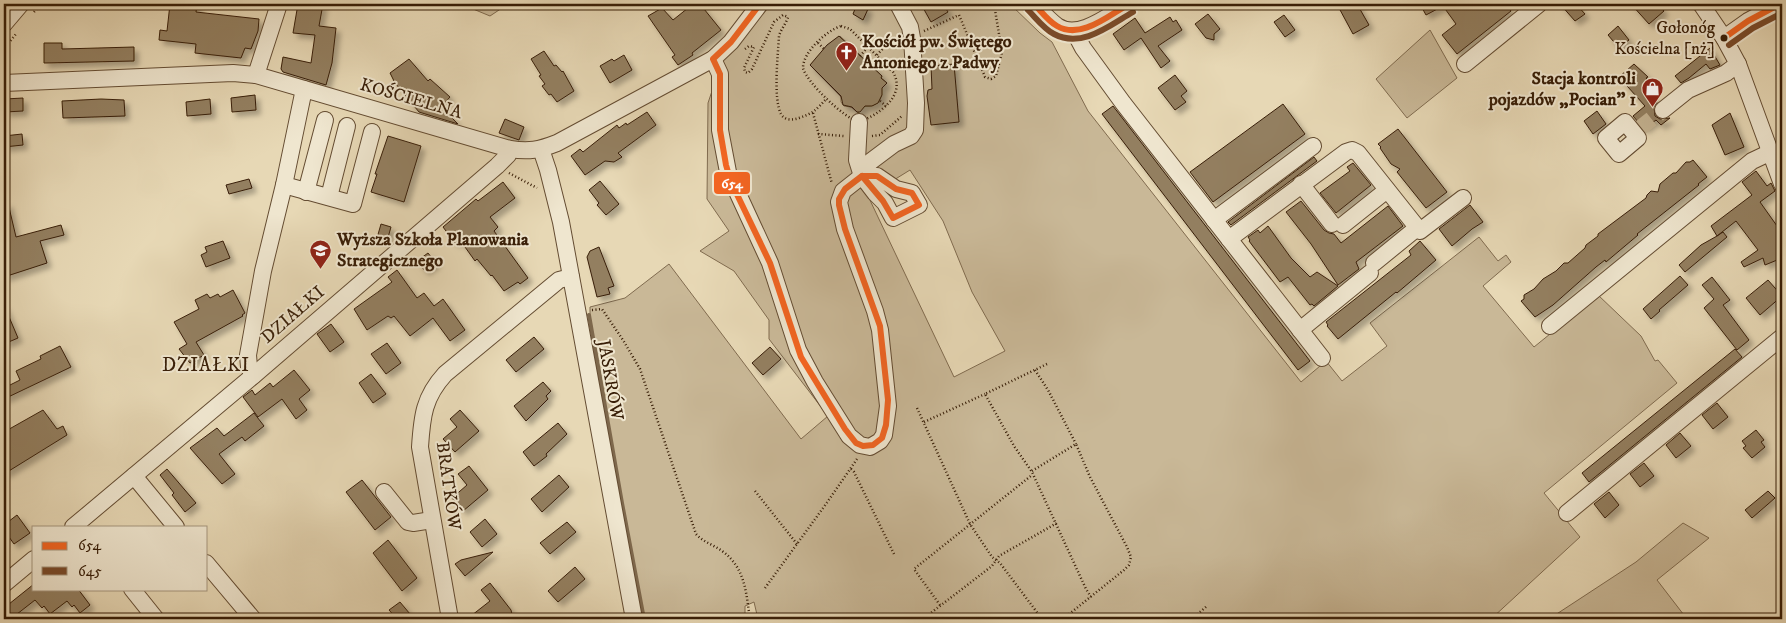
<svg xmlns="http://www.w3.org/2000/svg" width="1786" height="623" font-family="'IM FELL DW Pica',serif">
  <defs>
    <filter id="shadow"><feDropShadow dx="4.5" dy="4.5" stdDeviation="2.5" flood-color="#0004"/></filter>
  </defs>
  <rect width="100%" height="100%" fill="#e7d8b5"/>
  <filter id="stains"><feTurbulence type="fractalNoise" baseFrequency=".004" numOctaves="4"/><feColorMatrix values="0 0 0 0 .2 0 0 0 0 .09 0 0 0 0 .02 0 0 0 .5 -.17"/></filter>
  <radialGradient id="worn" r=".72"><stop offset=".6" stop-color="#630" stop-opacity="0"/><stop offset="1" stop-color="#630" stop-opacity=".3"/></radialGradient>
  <g fill="#c9b897" stroke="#806b4f" fill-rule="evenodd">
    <polygon points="461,4 508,4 490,16"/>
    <path d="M765,4H1010L1040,33L1052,42L1088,111L1301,382L1326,361L1342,381L1387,346L1370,323L1479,237L1498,261L1506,255L1511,262L1483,286L1534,347L1598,295L1641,336L1655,361L1658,360L1677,383L1544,493L1580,537L1491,619H758L754,602L745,606V619H640L590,316V307L625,298L669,264L801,439L828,416L769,339V320L734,271L700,251L729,231L707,199L708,103L723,58ZM840,36L882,76L881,78L887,83L881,89C883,100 877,107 865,106L858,113L851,107L844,106L841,102V97L810,65ZM910,170L943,221L972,292L1005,351L954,377L868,196Z"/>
    <polygon points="1430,30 1457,78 1407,118 1376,79"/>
    <polygon points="1683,523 1709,538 1657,580 1687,619 1549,619 1636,562"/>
  </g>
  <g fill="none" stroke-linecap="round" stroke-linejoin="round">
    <polyline stroke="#7e684c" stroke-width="4" points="589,315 622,503 644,619"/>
  </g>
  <g fill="#937f61" stroke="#381e07" filter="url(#shadow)">
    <polygon points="170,4 197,4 196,12 259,19 258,31 251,49 245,48 241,58 195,53 196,44 159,40 160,30 167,31"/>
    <polygon points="298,4 323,4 319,26 336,28 332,63 326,85 283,72 281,69 283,57 311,63 315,35 293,33"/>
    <polygon points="693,4 700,4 721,30 692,53 693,55 678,65 672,57 675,55 648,16 662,8 673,20"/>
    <polygon points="857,4 860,4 868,9 863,20 853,14"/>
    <polygon points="921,4 943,4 948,12 931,22"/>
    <polygon points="1348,4 1357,4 1369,25 1353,34 1339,8"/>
    <polygon points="1420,4 1506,4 1511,11 1457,54 1442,35 1456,24 1443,6 1426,15"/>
    <polygon points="1560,4 1576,4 1585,14 1575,21"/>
    <polygon points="1631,4 1658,4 1664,11 1649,24"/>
    <polygon points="1208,14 1220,29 1214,34 1214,40 1206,38 1195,24"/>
    <polygon points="1284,15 1295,30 1285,37 1274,22"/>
    <polygon points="1170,17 1173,22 1176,20 1182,30 1158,46 1170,61 1161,68 1141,38 1124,50 1113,34 1135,18 1145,33"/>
    <polygon points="1618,26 1629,40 1619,48 1608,35"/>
    <polygon points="839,36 882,76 881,78 887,83 882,88 882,95 878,103 872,106 865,106 860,112 857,112 852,107 843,105 841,96 810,65 827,45"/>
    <polygon points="44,43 62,43 62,49 134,47 134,61 44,63"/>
    <polygon points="1710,48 1720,65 1710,69 1706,64 1689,78 1681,83 1675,76"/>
    <polygon points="544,51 554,66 556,65 562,72 563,71 574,91 557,102 551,94 549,95 542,86 545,84 539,76 541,75 531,59"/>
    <polygon points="624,55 632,70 610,83 600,66 612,59 614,61"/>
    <polygon points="409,59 428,81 430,79 450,97 441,107 458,124 419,112 395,83 390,73"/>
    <polygon points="954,64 959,122 931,125 927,96 928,90 932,89 931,66"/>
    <polygon points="1634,64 1648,77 1646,78 1652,85 1646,89 1657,102 1654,107 1655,116 1660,119 1670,118 1661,125 1656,120 1644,129 1633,116 1645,106 1619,77"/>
    <polygon points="1175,75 1187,91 1181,96 1186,102 1175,110 1158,88"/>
    <polygon points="255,95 256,110 232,112 231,98"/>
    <polygon points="23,98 23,111 5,112 5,99"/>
    <polygon points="101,99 124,100 125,116 63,118 62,101"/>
    <polygon points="210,99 211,114 187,116 186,102"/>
    <polygon points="1283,104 1305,134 1213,202 1190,172"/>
    <polygon points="1113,106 1310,361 1298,370 1102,114"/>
    <polygon points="1597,111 1606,124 1593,134 1584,121"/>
    <polygon points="647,112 656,125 618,153 622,157 614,162 605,161 585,175 571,156 580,149 583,152 617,125 619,128 626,123 627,125"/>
    <polygon points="1730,113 1744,147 1725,155 1712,125"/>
    <polygon points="505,119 524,127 519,140 499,133"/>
    <polygon points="1398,129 1447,192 1426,208 1397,172 1400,169 1391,164 1380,148 1381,147 1378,144"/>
    <polygon points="22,134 23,145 4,147 4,136"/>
    <polygon points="388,136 421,146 404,202 371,192 377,174 375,174"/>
    <polygon points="1314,157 1317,161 1231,225 1228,222"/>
    <polygon points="1693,160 1707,177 1698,184 1699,185 1637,234 1638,235 1606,262 1605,260 1596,267 1553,305 1535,317 1521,301 1524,299 1524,295 1534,289 1543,279 1556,271 1564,263 1568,263 1585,248 1586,245 1598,236 1598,234 1646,198 1647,195 1651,191 1658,192 1660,184 1673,173 1676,173 1686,162 1690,162"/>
    <polygon points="1353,163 1371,185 1336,213 1320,193 1350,171 1347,167"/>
    <polygon points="1756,171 1767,186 1771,183 1775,191 1760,202 1782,233 1782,258 1765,265 1763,258 1744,267 1741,262 1758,250 1736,221 1717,236 1723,232 1727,237 1685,272 1679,265 1701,245 1717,236 1711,226 1752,195 1742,182"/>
    <polygon points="249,179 252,188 229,194 226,185"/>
    <polygon points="600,181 619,204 606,215 597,205 599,203 589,190"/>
    <polygon points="503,182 515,198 490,217 498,227 494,231 528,278 520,284 518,282 504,291 492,275 491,276 477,259 475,261 460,240 455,243 443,227 476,199 478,201"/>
    <polygon points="1301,201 1324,230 1329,233 1334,234 1341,243 1388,206 1403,226 1356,262 1359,269 1338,285 1311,244 1286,212"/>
    <polygon points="8,203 16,237 61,225 64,235 40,241 47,263 4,277 4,204"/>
    <polygon points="1470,205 1483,222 1472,229 1452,246 1439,229"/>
    <polygon points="381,224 391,227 387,241 377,238"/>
    <polygon points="1268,226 1291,258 1310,277 1317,272 1338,286 1314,306 1312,304 1310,305 1288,277 1280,282 1249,241 1250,240 1248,237 1258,230 1260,233"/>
    <polygon points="223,241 230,258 206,267 201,255 207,252 205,247"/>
    <polygon points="1420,241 1436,260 1397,293 1396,292 1338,339 1327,326 1328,325 1326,322 1411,255 1409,251"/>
    <polygon points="599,247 614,286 608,288 610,294 597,297 587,257 590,251"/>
    <polygon points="428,253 436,263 425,271 417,261"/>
    <polygon points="397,270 417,298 424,293 434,306 443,299 465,330 450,341 433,318 410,336 394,316 391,318 388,316 367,330 354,309 392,282 388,277"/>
    <polygon points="1680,276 1688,285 1659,310 1660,311 1651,319 1643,309"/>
    <polygon points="1712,277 1730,300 1723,305 1749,340 1737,350 1704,308 1714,299 1702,285"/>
    <polygon points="1768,280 1782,296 1760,315 1746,298"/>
    <polygon points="233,290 245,313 242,315 243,316 196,342 204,355 190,363 179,349 187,344 174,322 199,309 195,300 207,294 210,298 218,294 220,297"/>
    <polygon points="4,305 18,338 4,344"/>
    <polygon points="331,324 344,342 330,352 317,334"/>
    <polygon points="534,337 544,349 516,372 506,360"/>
    <polygon points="387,343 401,363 386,374 371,354"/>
    <polygon points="60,346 71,367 4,399 4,388 20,380 16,371 41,359 40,356"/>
    <polygon points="770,347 781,359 763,375 752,363"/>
    <polygon points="1735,349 1742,357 1589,482 1582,473"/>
    <polygon points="294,370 310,390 299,399 307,410 296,419 282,399 258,417 243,397 252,390 255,395 270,383 273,387"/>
    <polygon points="371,374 386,394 373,403 359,383"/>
    <polygon points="543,382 551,391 546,396 548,399 526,421 514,406"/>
    <polygon points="1717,403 1728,417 1713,429 1702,415"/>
    <polygon points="43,410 57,429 63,426 67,435 4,474 4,432"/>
    <polygon points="460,410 479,431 455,452 443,439 457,427 450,419"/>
    <polygon points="254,413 264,426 245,441 242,437 219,454 235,474 222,484 190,448 217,428 224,436"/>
    <polygon points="558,423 567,434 546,454 547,456 534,466 523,452"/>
    <polygon points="1756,430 1764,440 1761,442 1765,447 1752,458 1743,448 1746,446 1742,441"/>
    <polygon points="1680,433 1691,446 1676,458 1666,445"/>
    <polygon points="1644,463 1654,476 1640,487 1630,474"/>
    <polygon points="469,466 488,490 463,511 452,498 467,485 458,474"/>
    <polygon points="167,469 196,503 185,512 172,495 174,493 160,475"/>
    <polygon points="559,475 569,487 542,512 531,499"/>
    <polygon points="362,480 391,517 375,530 346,492"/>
    <polygon points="1768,491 1775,498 1752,518 1745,510"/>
    <polygon points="1609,492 1619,505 1605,518 1594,504"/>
    <polygon points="17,515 30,533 14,544 4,530 4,525"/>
    <polygon points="485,519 497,534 482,547 470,532"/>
    <polygon points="567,522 576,532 550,554 540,543"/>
    <polygon points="388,540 417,578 402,591 373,553"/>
    <polygon points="493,552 465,576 455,564 461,560"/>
    <polygon points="575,567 585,579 558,602 548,591"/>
    <polygon points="490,583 511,610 513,619 467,619 490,601 481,590"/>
    <polygon points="34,584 34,589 78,589 90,605 80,613 74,605 72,607 67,601 50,614 44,606 42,608 35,600 12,618 4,608"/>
    <polygon points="400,602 410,614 403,619 397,619 389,610"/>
  </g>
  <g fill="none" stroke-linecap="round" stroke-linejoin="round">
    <polyline stroke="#c4b392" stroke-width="16" stroke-dasharray="16 8" stroke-linecap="butt" points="1639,129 1663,110"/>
    <defs>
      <g id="minor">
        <path d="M1034,4C1041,11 1049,20 1057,26C1079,41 1110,14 1129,4"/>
        <polyline points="1701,4 1724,38 1738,64 1782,184"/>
        <polyline points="4,24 21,4"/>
        <polyline points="1074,31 1083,48 1123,103 1322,358"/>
        <polyline points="1724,38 1748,21 1780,4"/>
        <polyline points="713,59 720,74 720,130 728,172 770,263 798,350 815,382 849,436 860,445 870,447 880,441 884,435 888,406 880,330 875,311 845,229 839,202 843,191 862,176 870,162 894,144 911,136 915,130 916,103 912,38 910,27 898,4"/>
        <polyline points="1465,64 1539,4"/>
        <polyline points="256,75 279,4"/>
        <path d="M4,83L233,73L256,75L510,149C529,152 539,150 557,143L713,59L731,42L760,4"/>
        <polyline points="1663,110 1688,90 1726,73 1738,64"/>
        <polyline points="859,122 857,160 862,176 875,193 885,203 893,218 919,205 912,193 896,189 877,176 862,176"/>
        <polygon points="1625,122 1638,138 1619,154 1606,138"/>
        <polyline points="541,149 548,170 561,222 634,619"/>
        <polyline points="1301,184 1332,224"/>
        <polyline points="284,185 353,204 372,132"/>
        <polyline points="306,192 325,120"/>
        <polyline points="329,197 347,126"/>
        <polyline points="1214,220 1313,146"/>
        <polyline points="1343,225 1387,190"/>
        <polyline points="1229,239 1346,152 1352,150 1358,153 1420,231 1463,198"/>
        <polyline points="1374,263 1417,228"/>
        <polyline points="1550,326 1752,161 1771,152"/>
        <polyline points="1300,330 1370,273"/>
        <polyline points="253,376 249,367 248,355 263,271 284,185 304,89"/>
        <polyline points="134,476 176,527"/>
        <polyline points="384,492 408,522 413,523 432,520"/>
        <polyline points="1567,513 1782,337"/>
        <polyline points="73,527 253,376 497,166 508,155 510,149"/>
        <polyline points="206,563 253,619"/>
        <polyline points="4,584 34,559"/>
        <polyline points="132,589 156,619"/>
        <path d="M450,619L420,447C422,416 424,397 445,374L559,280L571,277"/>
      </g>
    </defs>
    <use href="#minor" stroke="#644c32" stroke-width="18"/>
    <g stroke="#381e07" stroke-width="2.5" stroke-dasharray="1 2.5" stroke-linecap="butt">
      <polyline points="34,12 41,4"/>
      <path d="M841,26L850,29L893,72C907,96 878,115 859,122C844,118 807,83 803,68C803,52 826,31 841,26Z"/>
      <polyline points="924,31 959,15 983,72 985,77 991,79 996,76 1002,52 994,4"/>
      <polyline points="818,43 824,49"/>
      <polyline points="4,49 16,34"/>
      <path d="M745,49L749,46L754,47L744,68L745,72L748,73L752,69L774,22L783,15L788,17C786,24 781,29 779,36C778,54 773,99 781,114C785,121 793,120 799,118C814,113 816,110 827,98"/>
      <polyline points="877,55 887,44 899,39"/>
      <polyline points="860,56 868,47"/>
      <polyline points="880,101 886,106"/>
      <polyline points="813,113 832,184"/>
      <polyline points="818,134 844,136"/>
      <polyline points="872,136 880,135 902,116"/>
      <polyline points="509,173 537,188"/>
      <path d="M592,310L602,309L623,340L640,369L696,534C703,542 714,545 722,551C746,568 746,594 750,619"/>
      <polyline points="1047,364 985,394 1014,446 1032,472 1086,589 1091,597"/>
      <polyline points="1035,370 1048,390 1076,444"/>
      <polyline points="917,408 970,524 992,557 1000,563 1042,619"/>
      <polyline points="924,422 985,394"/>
      <polyline points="851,469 854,472 894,554"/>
      <polyline points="1032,471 1076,444 1090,477 1127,547 1131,557 1129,565 1124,570 1063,619"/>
      <polyline points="755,491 797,544"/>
      <polyline points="765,588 826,504 857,459"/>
      <polyline points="940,605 914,569 1032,475"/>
      <polyline points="923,619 992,566 999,556 1057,523"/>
      <polyline points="1192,619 1207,606"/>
    </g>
    <use href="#minor" stroke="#efe6cf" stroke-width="16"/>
    <defs>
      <g id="bus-1">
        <polyline points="760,4 731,42 713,59 720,74 720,130 726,165 731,182 770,263 801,357 845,429 856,443 863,446 873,445 882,438 886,425 888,400 880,326 845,229 839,205 839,199 845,189 862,176"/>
        <path d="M1034,4C1041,11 1048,21 1057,26C1081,40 1109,15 1129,4"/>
        <polyline points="1724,38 1748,21 1780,4"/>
        <polygon points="862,176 877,176 896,189 912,193 919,205 893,218 883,201"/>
      </g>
      <g id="bus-2">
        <path d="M1028,10C1036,18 1044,29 1054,34C1082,49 1110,25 1133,12"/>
        <polyline points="1729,45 1753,28 1782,13"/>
      </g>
    </defs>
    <use href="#bus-1" stroke="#efe6cf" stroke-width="10"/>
    <use href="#bus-2" stroke="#efe6cf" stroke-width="10"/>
    <use href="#bus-1" stroke="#f26522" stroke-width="6"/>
    <use href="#bus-2" stroke="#7a4b2a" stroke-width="6"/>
  </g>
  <defs>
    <symbol id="church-pin" viewBox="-11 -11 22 30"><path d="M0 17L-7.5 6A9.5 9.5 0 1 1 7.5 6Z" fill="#8f2418" stroke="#efe6cf"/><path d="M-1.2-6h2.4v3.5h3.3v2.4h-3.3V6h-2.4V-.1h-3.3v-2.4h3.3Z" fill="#fff"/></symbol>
    <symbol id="shop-pin" viewBox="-11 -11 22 30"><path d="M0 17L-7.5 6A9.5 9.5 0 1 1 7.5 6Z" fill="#8f2418" stroke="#efe6cf"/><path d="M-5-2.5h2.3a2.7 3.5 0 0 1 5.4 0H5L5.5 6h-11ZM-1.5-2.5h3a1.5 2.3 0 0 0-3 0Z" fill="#fff"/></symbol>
    <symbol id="university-pin" viewBox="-11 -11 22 30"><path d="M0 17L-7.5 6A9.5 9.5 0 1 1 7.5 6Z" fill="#8f2418" stroke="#efe6cf"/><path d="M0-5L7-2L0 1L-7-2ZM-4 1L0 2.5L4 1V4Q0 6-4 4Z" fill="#fff"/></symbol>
  </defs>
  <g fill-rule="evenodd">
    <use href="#church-pin" x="834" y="40" width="25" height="34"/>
    <use href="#shop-pin" x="1640" y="76" width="25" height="34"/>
    <use href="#university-pin" x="308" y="238" width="25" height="34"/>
  </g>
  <circle fill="#381e07" stroke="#efe6cf" stroke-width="2" cx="1724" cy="38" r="4.5"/>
  <g text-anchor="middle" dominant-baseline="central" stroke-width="4" stroke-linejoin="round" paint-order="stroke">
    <g font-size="17" fill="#381e07" stroke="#efe6cf" text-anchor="end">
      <text x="1715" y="28">Gołonóg<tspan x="1715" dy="21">Kościelna [nż]</tspan></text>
    </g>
    <g font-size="18" font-weight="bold" fill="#381e07" stroke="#efe6cf" text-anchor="start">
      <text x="862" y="42">Kościół pw. Świętego<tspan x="862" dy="21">Antoniego z Padwy</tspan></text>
      <text x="1636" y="79" text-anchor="end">Stacja kontroli<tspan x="1636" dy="21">pojazdów „Pocian” 1</tspan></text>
      <text x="337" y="240">Wyższa Szkoła Planowania<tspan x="337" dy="21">Strategicznego</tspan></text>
    </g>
    <g font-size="18" fill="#381e07" stroke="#efe6cf">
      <text transform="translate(411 99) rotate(16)">KOŚCIELNA</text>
      <text transform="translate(293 315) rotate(-41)">DZIAŁKI</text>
      <text transform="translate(610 380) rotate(80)">JASKRÓW</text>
      <text transform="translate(448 486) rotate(82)">BRATKÓW</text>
    </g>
    <g font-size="19" letter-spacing="1" fill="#381e07" stroke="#efe6cf">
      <text x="206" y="365">DZIAŁKI</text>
    </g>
  </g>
  <rect stroke="#efe6cf" stroke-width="2" x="713" y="171" width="38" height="24" rx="5" fill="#f26522"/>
  <g font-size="14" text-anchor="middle" font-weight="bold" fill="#fff">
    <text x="732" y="188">654</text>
  </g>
  <rect width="1786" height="623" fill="none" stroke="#e7d8b5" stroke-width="20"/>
  <rect x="5" y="5" width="1776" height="613" fill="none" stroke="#381e07" stroke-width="2.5"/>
  <rect x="10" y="10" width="1766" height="603" fill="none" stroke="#381e07"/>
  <rect x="32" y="526" width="175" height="65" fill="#efe6cf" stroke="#a6967f"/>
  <rect x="42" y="542" width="25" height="8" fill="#f26522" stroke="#a6967f"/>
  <text x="78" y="550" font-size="15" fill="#381e07">654</text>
  <rect x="42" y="567" width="25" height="8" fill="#7a4b2a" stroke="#a6967f"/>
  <text x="78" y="576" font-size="15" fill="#381e07">645</text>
  <rect width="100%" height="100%" filter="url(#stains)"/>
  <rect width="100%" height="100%" fill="url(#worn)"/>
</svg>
